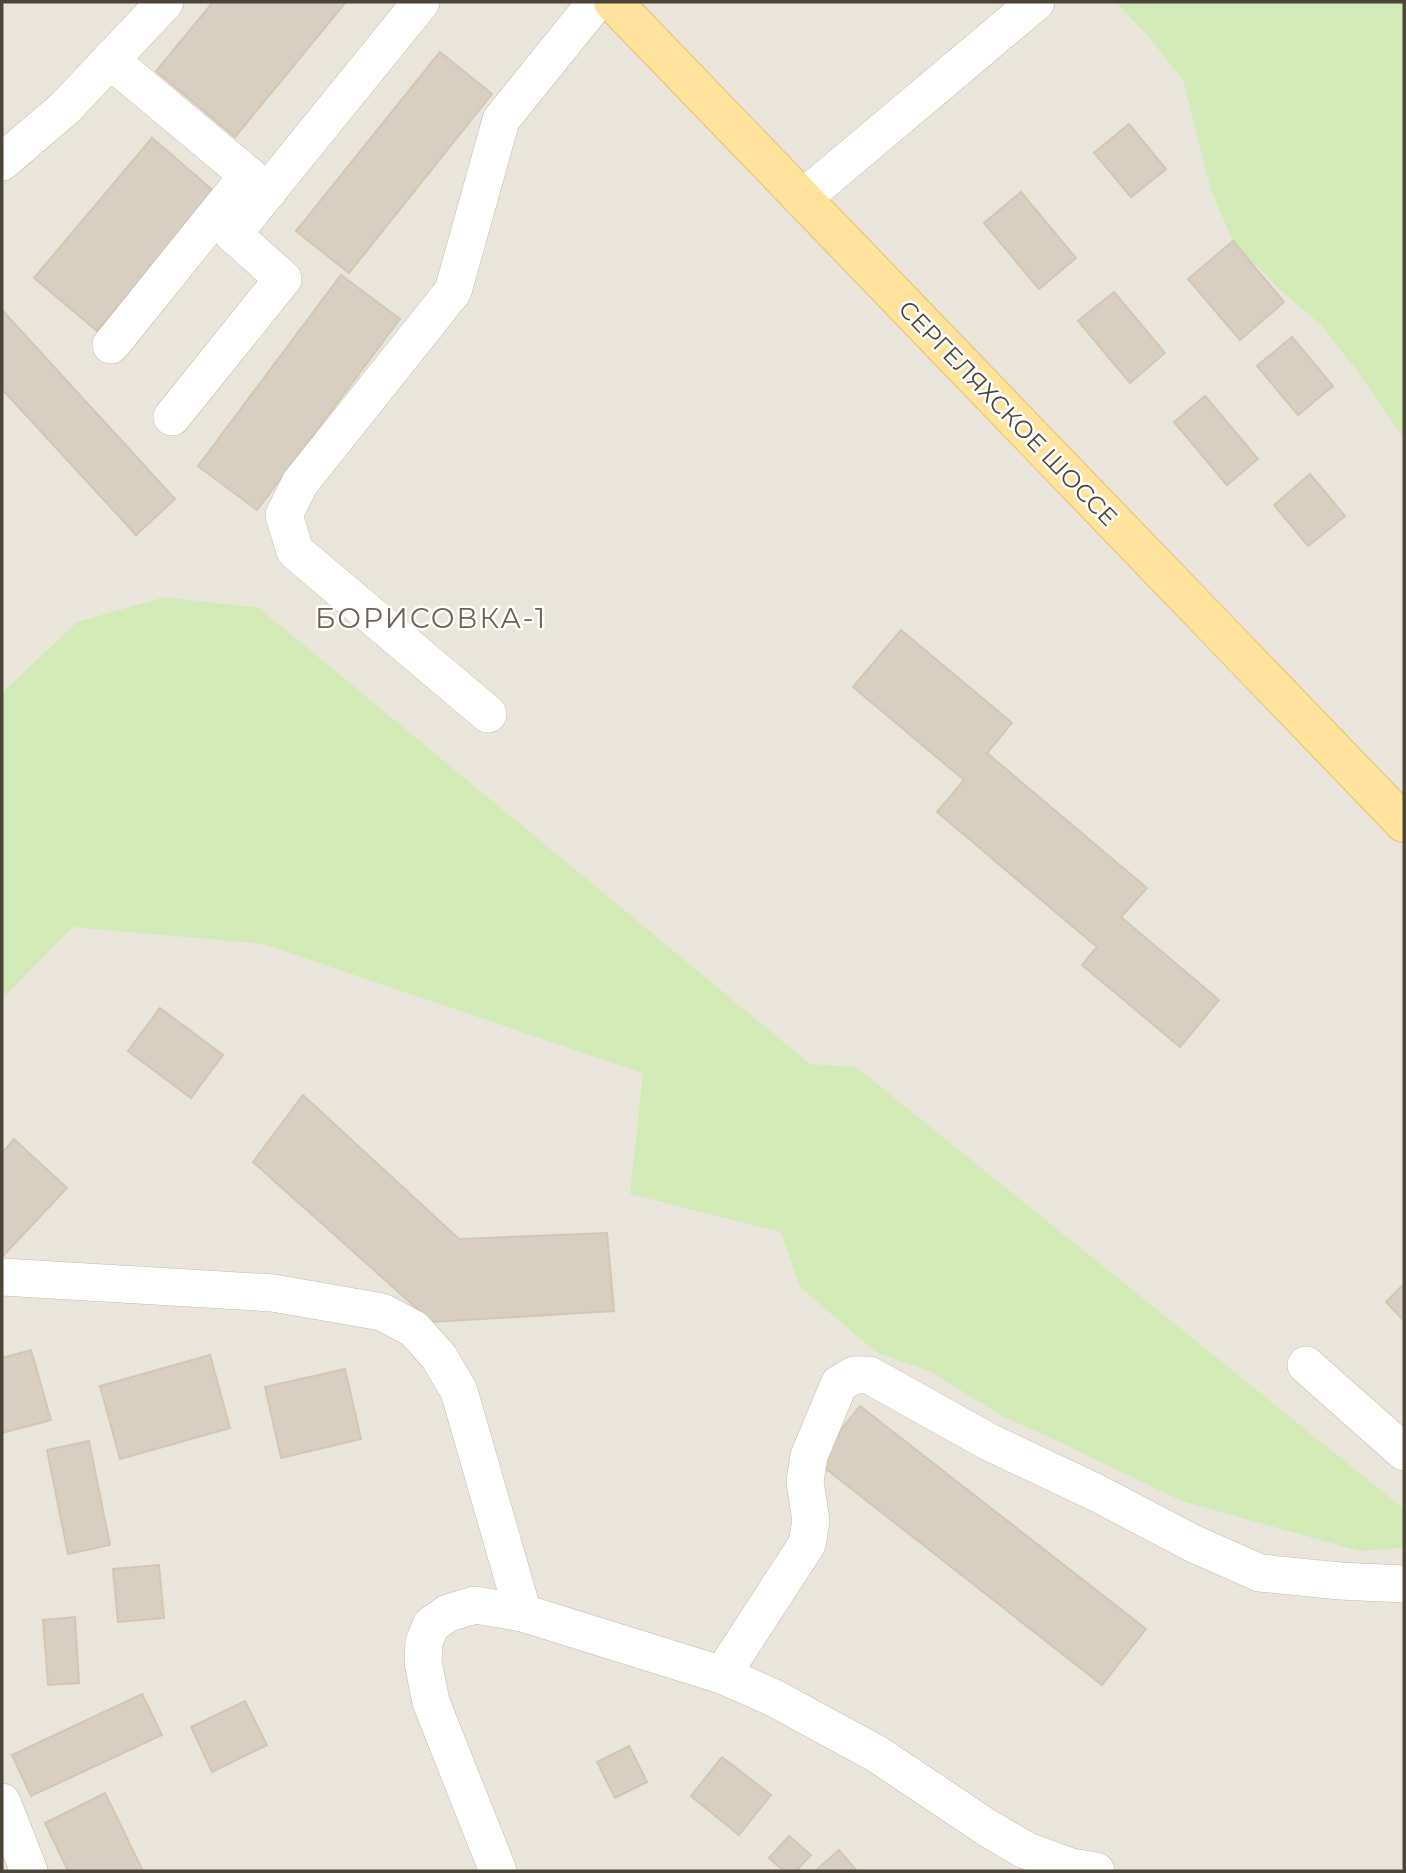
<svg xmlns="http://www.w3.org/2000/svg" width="1406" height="1873" font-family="Montserrat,sans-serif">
  <rect width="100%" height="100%" fill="#f6f3ec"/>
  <rect fill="#eae5da" x="2" y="2" width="1402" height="1869"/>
  <g fill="#d2eab5">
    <polygon points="1116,2 1404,2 1404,439 1358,372 1322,326 1277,287 1233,241 1211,190 1183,80 1148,36"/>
    <polygon points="165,597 259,608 810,1064 856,1067 1404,1509 1404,1548 1359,1551 1182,1501 1051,1438 1002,1416 928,1370 877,1353 800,1287 781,1232 630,1194 643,1073 263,944 73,927 2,999 2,693 77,622"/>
  </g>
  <g fill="#d8cfc1" stroke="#d3c7b4" stroke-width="2">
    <polygon points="213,2 346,2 235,137 156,71"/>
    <polygon points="440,52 492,94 349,273 296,231"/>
    <polygon points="1129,124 1166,169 1131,197 1094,153"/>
    <polygon points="152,138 214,191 97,331 34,278"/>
    <polygon points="1021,192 1076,258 1039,289 984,223"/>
    <polygon points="1233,241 1284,302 1240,340 1188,279"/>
    <polygon points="341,275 400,319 257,510 198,466"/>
    <polygon points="1114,292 1165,353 1130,383 1078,321"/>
    <polygon points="2,310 175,499 136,535 2,389"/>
    <polygon points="1292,337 1333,386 1298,415 1257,366"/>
    <polygon points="1205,396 1258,459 1227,485 1174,422"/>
    <polygon points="1310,474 1345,516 1308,546 1274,505"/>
    <polygon points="901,630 1012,723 987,753 1147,888 1121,917 1219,1000 1180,1047 1082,965 1097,947 937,812 964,780 853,687"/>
    <polygon points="160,1008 223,1055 191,1098 128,1051"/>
    <polygon points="303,1095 459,1239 607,1233 614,1311 432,1322 253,1162"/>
    <polygon points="14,1139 67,1188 2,1257 2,1153"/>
    <polygon points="1404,1284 1404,1321 1386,1302"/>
    <polygon points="31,1350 51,1420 2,1433 2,1358"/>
    <polygon points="210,1355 230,1428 120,1459 100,1386"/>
    <polygon points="345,1369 361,1439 281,1458 265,1387"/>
    <polygon points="860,1406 1146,1629 1102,1685 816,1461"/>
    <polygon points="89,1441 110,1545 68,1554 47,1450"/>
    <polygon points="159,1565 164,1618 118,1622 113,1569"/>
    <polygon points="75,1617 79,1683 48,1685 43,1620"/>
    <polygon points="142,1694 162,1735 31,1796 12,1755"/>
    <polygon points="245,1701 267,1745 212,1772 191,1727"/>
    <polygon points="629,1746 647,1782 615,1798 597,1762"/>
    <polygon points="722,1757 771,1795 739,1835 691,1796"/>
    <polygon points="105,1793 143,1871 68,1871 45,1823"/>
    <polygon points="789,1836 811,1855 796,1871 784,1871 769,1858"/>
    <polygon points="839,1850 857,1871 815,1871"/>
  </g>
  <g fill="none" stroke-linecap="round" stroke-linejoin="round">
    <defs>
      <g id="minor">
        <polyline points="110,60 268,192"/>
        <polyline points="2,162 65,108 165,2"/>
        <polyline points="802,199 1036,2"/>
        <polyline points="111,345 248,175"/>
        <polyline points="172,417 283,279 233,234 421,2"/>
        <polyline points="488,714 295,551 284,515 300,483 453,291 501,120 596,2"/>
        <polyline points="2,1277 273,1293 382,1312 414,1329 439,1357 459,1391 523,1613 722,1675 774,1698 877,1754 986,1827 1025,1850 1071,1867 1096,1871"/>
        <polyline points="1306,1365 1404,1452"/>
        <polyline points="722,1675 807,1544 811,1521 805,1482 809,1456 839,1384 854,1375 869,1375 989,1442 1099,1494 1192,1543 1260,1573 1340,1581 1404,1584"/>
        <polyline points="2,1802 29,1871"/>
        <polyline points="498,1871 431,1702 423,1662 424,1642 431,1625 448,1613 475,1605 523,1613"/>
      </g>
      <polyline id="major" points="613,2 1404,823"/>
    </defs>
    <use href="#minor" stroke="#c2bbae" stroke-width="38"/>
    <use href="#major" stroke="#e6c16a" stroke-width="40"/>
    <use href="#minor" stroke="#fff" stroke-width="37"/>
    <use href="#major" stroke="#ffe39c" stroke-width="38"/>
  </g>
  <g text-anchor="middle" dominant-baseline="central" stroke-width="5" stroke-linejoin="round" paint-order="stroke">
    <g font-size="24" fill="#4b4439" stroke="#fff">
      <text transform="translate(1008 413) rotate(46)">СЕРГЕЛЯХСКОЕ ШОССЕ</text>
    </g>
    <g font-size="28" letter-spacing="2" fill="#6e6250" stroke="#fff">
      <text x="431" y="618">БОРИСОВКА-1</text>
    </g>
  </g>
  <rect width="1406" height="1873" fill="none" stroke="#4b4439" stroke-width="7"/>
</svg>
